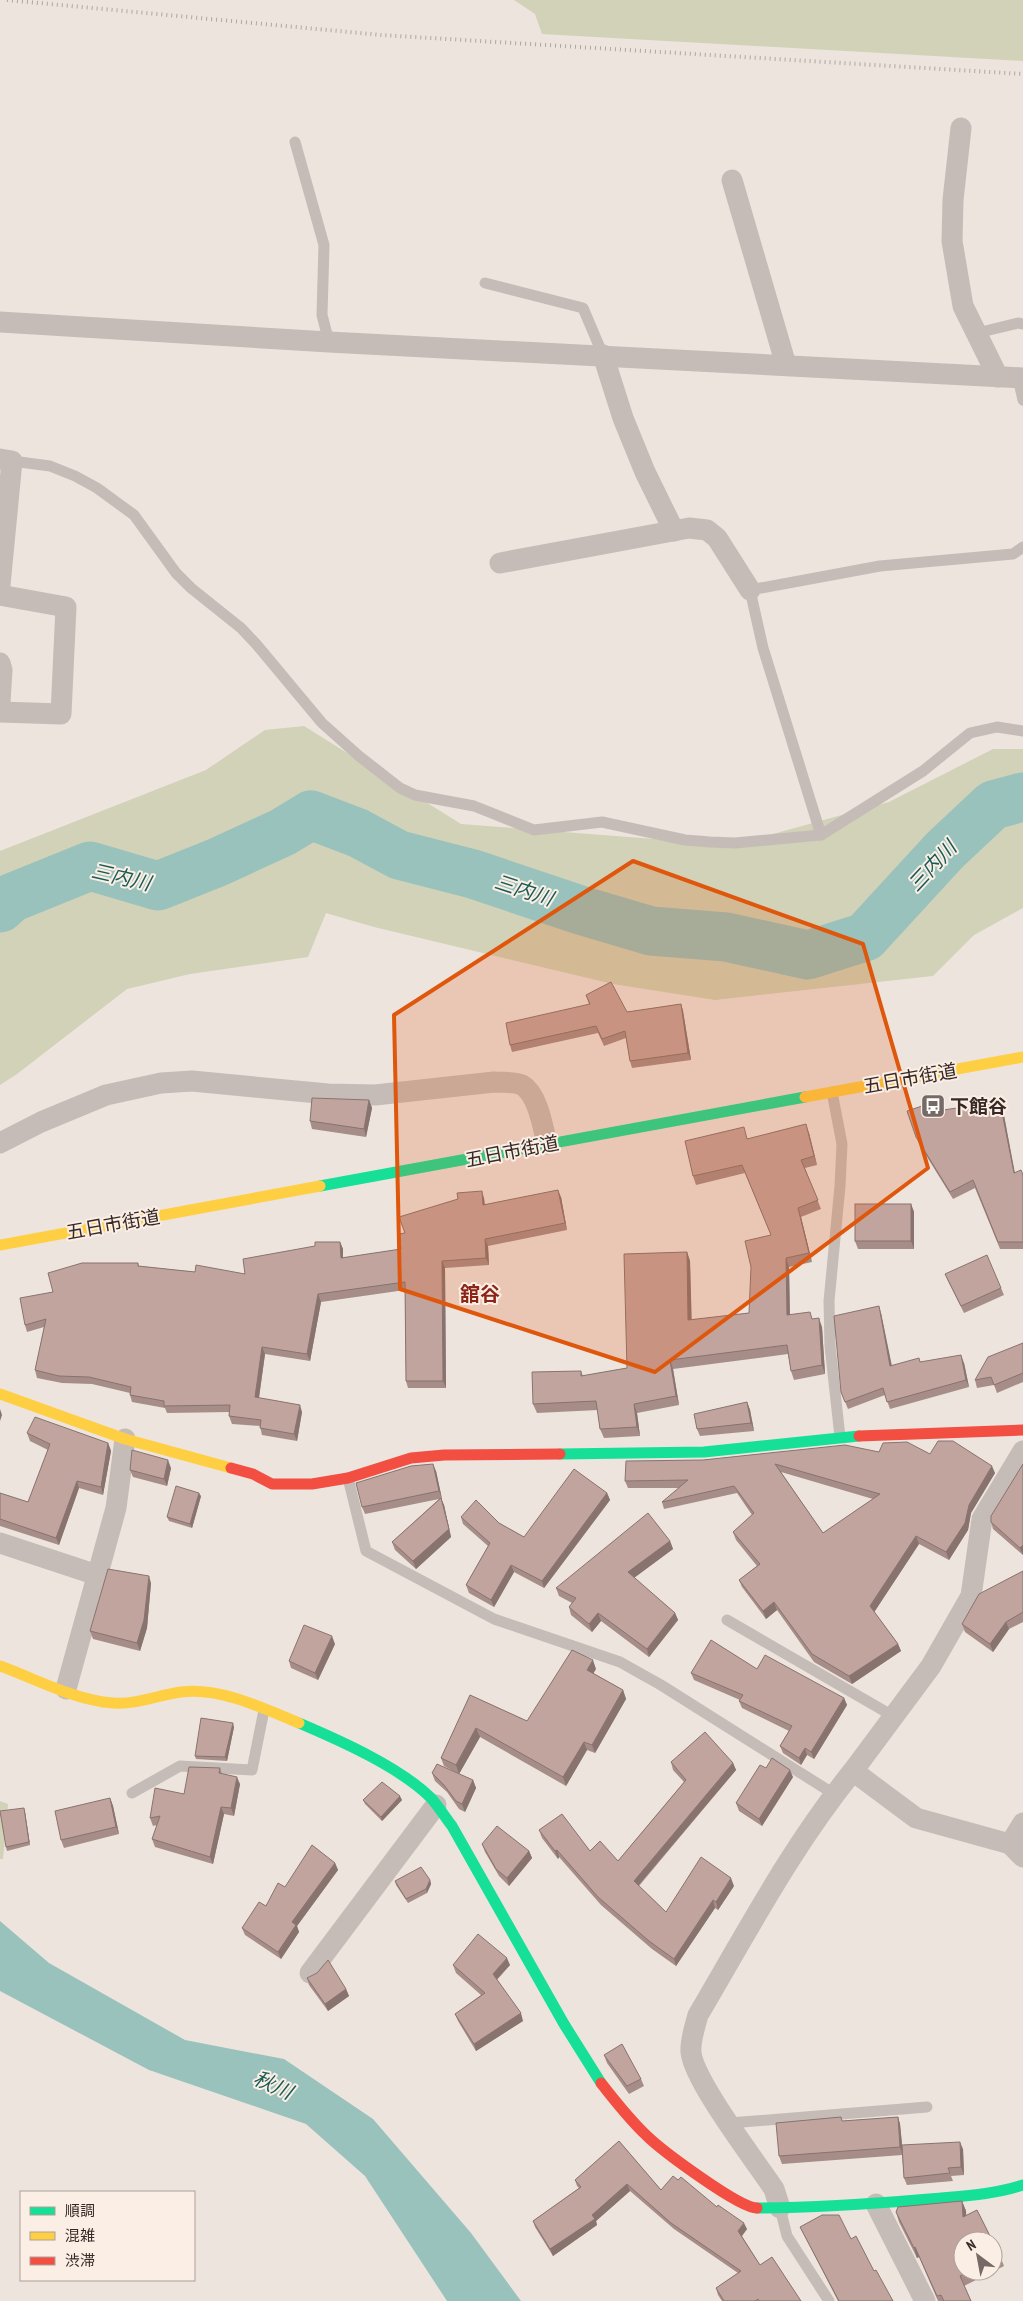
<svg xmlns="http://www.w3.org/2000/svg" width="1023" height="2301" font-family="'PT Sans Narrow','Noto Sans JP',sans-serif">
  <rect width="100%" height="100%" fill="#ede4de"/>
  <g fill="#d1d2b7">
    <polygon points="514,0 1023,0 1023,61 542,34 535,14"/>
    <polygon points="304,726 461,824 733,845 889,802 993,749 1023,749 1023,908 974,935 933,976 715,1000 613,984 374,927 326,913 308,957 190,974 127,989 17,1074 0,1085 0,851 206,770 265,730"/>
    <polygon points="0,1801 8,1804 3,1859 0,1859"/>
  </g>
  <polygon fill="#99c2bc" points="0,1921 49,1963 185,2040 284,2059 373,2119 471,2233 521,2301 447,2301 365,2176 306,2124 149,2070 0,1991"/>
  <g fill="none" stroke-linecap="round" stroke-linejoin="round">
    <polyline stroke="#99c2bc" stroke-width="49" points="0,908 11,898 90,866 158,886 218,862 283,832 311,815 358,833 399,855 473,874 580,910 651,931 726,937 808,955 865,937 945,850 993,805 1023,797"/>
    <g stroke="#c6bcb7" stroke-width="11">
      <polyline points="295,142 324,245 322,315 329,342"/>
      <polyline points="485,283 583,308 603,355"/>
      <polyline points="977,333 1018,323 1023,324"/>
      <polyline points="1018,378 1023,400"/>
      <polyline points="12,461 50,466 75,476 97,488 134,515 176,573 191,588 241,628 257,645 322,723 359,756 400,788 415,795 474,806 534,830 602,822 685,840 710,842 735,843 821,835 923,771 970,733 997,727 1023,731"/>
      <polyline points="821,835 763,648 750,590 880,566 1013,554 1023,547"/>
      <polyline points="832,1092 842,1144 840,1186 829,1301 830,1346 840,1437"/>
      <polyline points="348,1478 366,1551 494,1619 620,1662 661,1685 834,1794"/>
      <polyline points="727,1620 893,1716"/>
      <polyline points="132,1793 180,1766 252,1770 264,1710"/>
      <polyline points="730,2123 927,2107"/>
      <polyline points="780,2208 787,2236 829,2301"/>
    </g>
    <g stroke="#c6bcb7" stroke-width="21">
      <polyline points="961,128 953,200 952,241 963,306 998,377"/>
      <polyline points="732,180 786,365"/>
      <polyline points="0,322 329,342 1023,378"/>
      <polyline points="603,355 623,418 645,472 674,531"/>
      <polyline points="0,459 12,461 0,585"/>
      <polyline points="500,563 689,528 707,530 717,538 750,590"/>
      <polyline points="0,595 66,607 61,714 0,712"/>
      <polyline points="0,663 2,670 0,702"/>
      <path d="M0,1143L41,1122L106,1095L161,1083L192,1081L328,1094L375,1095L494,1082C503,1083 514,1081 522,1085C538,1094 543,1128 547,1144"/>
      <polyline points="0,1543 97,1575"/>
      <polyline points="66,1689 116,1508 125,1439"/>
      <polyline points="853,1771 931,1666 971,1596 982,1519 1023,1451"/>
      <polyline points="1010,1844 1023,1823"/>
      <polyline points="310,1973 436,1805"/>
      <polyline points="876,2204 925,2301"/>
      <path d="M780,2208L774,2189C756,2162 693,2080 691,2052C690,2040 695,2027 698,2015C747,1932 792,1846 853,1771L916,1818L1010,1844L1023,1857"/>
    </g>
    <g stroke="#16e098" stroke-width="11">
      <polyline points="320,1186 805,1097"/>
      <polyline points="560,1454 704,1452 859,1436"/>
      <path d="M299,1723C339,1740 400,1767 431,1798C439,1807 445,1817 452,1826L564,2024L601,2083"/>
      <path d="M757,2208C814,2208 871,2204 929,2199C960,2196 993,2195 1023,2185"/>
    </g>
    <g stroke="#ffcf43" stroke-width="11">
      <polyline points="805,1097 1023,1057"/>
      <polyline points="0,1245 320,1186"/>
      <polyline points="0,1394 125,1439 231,1468"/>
      <path d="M0,1666C36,1679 74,1700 113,1703C136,1705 158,1695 181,1692C220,1687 263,1708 299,1723"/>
    </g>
    <g stroke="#f24e42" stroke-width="11">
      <polyline points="859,1436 1023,1430"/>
      <polyline points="231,1468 253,1474 272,1484 312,1484 348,1478 411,1458 444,1455 560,1454"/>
      <path d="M601,2083C615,2101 629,2119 646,2135C661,2150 739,2208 757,2208"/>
    </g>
    <polyline stroke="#ada6a2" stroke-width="4" stroke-dasharray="1 4" stroke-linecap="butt" points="7,0 381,35 1023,74"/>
  </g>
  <g fill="#a78d88" fill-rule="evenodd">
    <polygon points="586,995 627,1012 681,1004 683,1011 691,1060 632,1068 630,1061 626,1038 604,1046 598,1033 512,1052 510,1045 589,1004"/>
    <polygon points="369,1100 372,1108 366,1137 312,1129 310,1121"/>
    <polygon points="943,1110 1003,1110 1015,1173 1023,1175 1023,1249 1000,1249 975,1188 953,1199 919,1144 907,1111"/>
    <polygon points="809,1133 817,1165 805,1168 821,1209 801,1217 812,1262 789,1267 790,1315 813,1319 822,1327 825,1374 794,1380 791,1371 788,1354 673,1369 679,1405 637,1413 640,1436 604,1438 600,1429 598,1410 537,1413 533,1404 581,1371 583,1376 627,1368 687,1252 690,1261 691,1320 749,1313 771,1235 745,1173 696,1185 693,1176 748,1139"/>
    <polygon points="561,1197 567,1230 488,1246 489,1265 445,1268 446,1388 408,1388 406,1381 405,1290 321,1302 310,1361 265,1354 259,1398 302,1412 297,1441 262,1435 260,1426 232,1424 229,1416 230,1412 167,1413 165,1408 132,1402 130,1395 130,1393 92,1384 62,1383 37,1378 35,1370 44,1327 27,1332 25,1325 53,1292 138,1263 139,1266 195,1272 245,1274 340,1242 343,1249 343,1258 401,1249 405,1233 484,1198 485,1205"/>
    <polygon points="911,1204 914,1212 914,1249 858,1249 855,1241"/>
    <polygon points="945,1274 1001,1288 1004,1295 964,1313 948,1281"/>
    <polygon points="881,1313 892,1366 920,1362 964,1363 969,1387 890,1409 885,1395 848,1409 841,1392"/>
    <polygon points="1023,1343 1023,1382 997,1393 994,1385 977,1388 975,1380"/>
    <polygon points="747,1402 750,1410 754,1431 700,1436 697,1429"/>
    <polygon points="27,1433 108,1443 111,1451 103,1495 79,1488 59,1545 0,1526 0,1493 28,1502 48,1450 30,1441"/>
    <path d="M879,1452L930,1454L995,1473L971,1513L968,1530L949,1560L919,1544L874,1612L898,1644L901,1651L852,1684L814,1662L777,1610L766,1619L742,1587L739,1580L757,1566L736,1540L733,1532L752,1515L737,1493L664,1509L662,1502L679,1488H628L625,1481L703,1460ZM781,1472L873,1499L823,1533Z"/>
    <polygon points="1023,1464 1023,1555 993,1529 991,1522"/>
    <polygon points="171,1468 167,1486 133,1477 130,1470"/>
    <polygon points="436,1471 442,1499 441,1499 444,1505 451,1537 416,1569 395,1550 392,1542 439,1499 365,1514 362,1507"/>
    <polygon points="607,1493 610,1500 544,1588 514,1572 494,1607 469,1593 466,1585 488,1546 463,1524 461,1517 499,1523 524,1537"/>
    <polygon points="201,1496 192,1528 169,1521 167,1517"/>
    <polygon points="670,1541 673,1549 634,1578 675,1613 678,1620 649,1657 601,1621 592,1632 571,1615 569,1607 572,1603 559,1596 556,1588"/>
    <polygon points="1023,1571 1023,1622 1009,1629 993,1652 965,1632 962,1624"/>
    <polygon points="151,1583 147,1628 140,1651 93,1639 90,1631"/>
    <polygon points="335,1644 318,1680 291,1668 289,1661"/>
    <polygon points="596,1669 593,1673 623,1690 626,1699 595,1753 587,1750 566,1786 480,1737 459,1774 444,1766 441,1758 470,1695 527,1721"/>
    <polygon points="757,1669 844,1698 847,1705 814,1759 807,1755 801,1765 783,1753 780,1746 789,1731 742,1708 739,1701 740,1700 694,1680 691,1673"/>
    <polygon points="234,1727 227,1761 196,1759 195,1756"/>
    <polygon points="671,1762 733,1763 736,1770 639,1886 666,1912 734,1886 718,1910 715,1908 676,1966 652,1949 601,1905 559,1857 558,1859 542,1838 539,1830 590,1851 618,1861 684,1782 673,1770"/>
    <polygon points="220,1768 222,1774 240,1784 234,1816 224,1814 213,1864 155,1847 152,1839 157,1825 153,1826 150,1818"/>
    <polygon points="766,1768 793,1777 762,1826 739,1811 736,1803"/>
    <polygon points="432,1773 473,1780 476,1788 465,1812 459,1809 447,1792 435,1781"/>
    <polygon points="110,1798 113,1806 119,1834 64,1848 61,1840"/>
    <polygon points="363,1800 402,1800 382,1821 365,1804"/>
    <polygon points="25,1812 30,1845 7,1851 6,1847"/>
    <polygon points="482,1844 529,1851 532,1858 509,1886 499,1876 485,1852"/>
    <polygon points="335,1863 338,1870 297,1926 299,1932 281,1959 245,1935 242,1928 285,1887"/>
    <polygon points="430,1880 431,1884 427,1893 408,1903 396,1885 395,1881"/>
    <polygon points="453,1965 510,1965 497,1980 523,2021 476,2051 458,2021 455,2014 481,1995 456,1973"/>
    <polygon points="307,1978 346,1989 349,1996 328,2011 309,1985"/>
    <polygon points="604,2055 641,2079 644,2086 629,2094 607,2063"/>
    <polygon points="898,2117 900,2124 902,2145 963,2149 964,2175 951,2176 953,2181 907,2185 904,2178 902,2155 782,2164 779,2156 843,2121"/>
    <polygon points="619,2141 661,2190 678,2180 717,2207 747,2229 742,2236 760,2265 801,2301 722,2301 718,2295 716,2288 738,2273 674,2229 630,2191 596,2221 597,2225 553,2256 535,2227 533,2221 579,2188 577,2186 575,2180"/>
    <path d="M962,2201L966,2211V2216L977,2210L1000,2256L1004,2266L964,2286L971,2301H938L919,2257L917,2258L899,2222L896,2212L898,2207ZM963,2241H993V2271H963Z"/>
    <polygon points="800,2227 851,2239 874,2271 893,2301 838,2301 803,2233"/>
  </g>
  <g fill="#88736f">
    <polygon points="681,1004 683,1011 691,1060 688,1053"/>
    <polygon points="369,1100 372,1108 366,1137 364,1129"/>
    <polygon points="1000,1102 1003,1110 1016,1181 1014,1173"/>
    <polygon points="806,1124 809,1133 817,1165 814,1156"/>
    <polygon points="558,1190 561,1197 567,1230 565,1223"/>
    <polygon points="482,1191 484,1198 485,1212 483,1205"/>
    <polygon points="911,1204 914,1212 914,1249 911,1241"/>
    <polygon points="798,1208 801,1217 812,1262 809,1253"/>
    <polygon points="485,1239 488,1246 489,1265 486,1258"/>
    <polygon points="340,1242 343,1249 343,1265 341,1258"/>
    <polygon points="687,1252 690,1261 692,1329 688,1320"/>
    <polygon points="786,1258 789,1267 790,1324 787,1315"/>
    <polygon points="442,1261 445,1268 446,1388 443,1381"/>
    <polygon points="318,1294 321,1302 310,1361 307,1354"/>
    <polygon points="879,1306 881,1313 893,1373 890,1366"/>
    <polygon points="819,1318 822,1327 825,1374 822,1365"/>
    <polygon points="262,1347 265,1354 258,1404 255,1397"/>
    <polygon points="961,1355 964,1363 969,1387 966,1380"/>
    <polygon points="670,1360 673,1369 679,1405 676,1396"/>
    <polygon points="747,1402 750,1410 754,1431 751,1423"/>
    <polygon points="634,1404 637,1413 640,1436 637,1427"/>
    <polygon points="300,1405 302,1412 297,1441 294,1434"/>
    <polygon points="0,1409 2,1415 0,1421"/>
    <polygon points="108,1443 111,1451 103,1495 101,1487"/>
    <polygon points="168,1460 171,1468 167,1486 164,1479"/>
    <polygon points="433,1464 436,1471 442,1499 439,1491"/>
    <polygon points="992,1466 995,1473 971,1513 968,1530 949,1560 946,1552 969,1505"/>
    <polygon points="77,1481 79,1488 59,1545 56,1538"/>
    <polygon points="199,1493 201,1496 192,1528 190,1524"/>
    <polygon points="607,1493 610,1500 544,1588 542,1581"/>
    <polygon points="441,1498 444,1505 451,1537 416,1569 413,1561"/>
    <polygon points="916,1536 919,1544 873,1614 870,1606"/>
    <polygon points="670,1541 673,1549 631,1580 628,1572"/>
    <polygon points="1023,1545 1023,1555 1020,1548"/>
    <polygon points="511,1565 514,1572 494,1607 491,1600"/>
    <polygon points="149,1576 151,1583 147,1628 140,1651 137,1643"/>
    <polygon points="774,1602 777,1610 766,1619 763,1611"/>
    <polygon points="598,1613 601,1621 592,1632 589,1624"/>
    <polygon points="675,1613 678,1620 649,1657 647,1649"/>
    <polygon points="1006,1622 1009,1629 993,1652 990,1644"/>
    <polygon points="332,1636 335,1644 318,1680 315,1673"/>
    <polygon points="898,1644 901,1651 852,1684 849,1676"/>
    <polygon points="593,1660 596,1669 590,1679 587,1670"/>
    <polygon points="623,1690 626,1699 595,1753 592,1745"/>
    <polygon points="844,1698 847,1705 814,1759 811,1752"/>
    <polygon points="233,1723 234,1727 227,1761 225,1757"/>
    <polygon points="476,1728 480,1737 459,1774 456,1765"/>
    <polygon points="584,1742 587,1750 566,1786 563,1777"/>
    <polygon points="805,1748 807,1755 801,1765 799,1758"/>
    <polygon points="733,1763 736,1770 636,1888 634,1881"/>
    <polygon points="790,1770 793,1777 762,1826 759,1819"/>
    <polygon points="237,1777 240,1784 234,1816 231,1808"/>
    <polygon points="473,1780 476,1788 465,1812 462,1804"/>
    <polygon points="400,1796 402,1800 382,1821 381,1817"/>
    <polygon points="110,1798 113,1806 119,1834 116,1827"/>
    <polygon points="221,1807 224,1814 213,1864 210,1857"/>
    <polygon points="24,1808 25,1812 30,1845 29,1842"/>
    <polygon points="557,1850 559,1857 558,1859 555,1851"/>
    <polygon points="529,1851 532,1858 509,1886 507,1878"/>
    <polygon points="335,1863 338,1870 297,1926 299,1932 281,1959 278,1952 292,1922"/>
    <polygon points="731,1878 734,1886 718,1910 716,1902"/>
    <polygon points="430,1880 431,1884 427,1893 426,1889"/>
    <polygon points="713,1900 715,1908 676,1966 674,1959"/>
    <polygon points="507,1958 510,1965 495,1981 493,1974"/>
    <polygon points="346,1989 349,1996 328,2011 325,2004"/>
    <polygon points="521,2013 523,2021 476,2051 474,2044"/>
    <polygon points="898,2117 900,2124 903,2155 900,2147"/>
    <polygon points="960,2142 963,2149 964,2175 961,2167"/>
    <polygon points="627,2184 630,2191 596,2221 597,2225 553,2256 550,2249 592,2215"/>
    <polygon points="962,2201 966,2211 967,2227 963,2217"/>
    <polygon points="744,2223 747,2229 741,2237 738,2231"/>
    <polygon points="915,2247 919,2257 917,2258 914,2248"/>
  </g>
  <g fill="#c2a49e" stroke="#88736f" fill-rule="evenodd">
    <polygon points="611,982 627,1012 681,1004 688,1053 630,1061 625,1031 602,1039 596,1026 510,1045 506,1023 590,1004 586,995"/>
    <polygon points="312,1098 369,1100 364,1129 310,1121"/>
    <polygon points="940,1100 943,1110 1000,1102 1014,1173 1021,1170 1023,1175 1023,1242 998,1242 973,1180 950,1192 916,1137 907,1111"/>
    <polygon points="806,1124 814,1156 801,1160 818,1200 798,1208 809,1253 786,1258 787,1315 810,1312 812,1319 819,1318 822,1365 791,1371 787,1345 670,1360 676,1396 634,1404 637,1427 600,1429 596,1401 533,1404 532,1372 581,1371 581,1376 627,1368 624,1254 687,1252 688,1320 749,1313 751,1267 745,1241 771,1235 742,1165 693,1176 685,1141 744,1127 747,1139"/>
    <polygon points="558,1190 565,1223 485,1239 486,1258 442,1261 443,1381 406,1381 405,1282 318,1294 307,1354 262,1347 255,1397 300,1405 294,1434 260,1428 261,1420 229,1416 230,1405 164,1406 164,1401 130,1395 131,1387 89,1377 59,1376 35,1370 46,1319 25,1325 20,1298 53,1292 48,1273 82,1263 138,1263 138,1266 195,1272 196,1265 245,1274 243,1259 315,1246 315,1242 340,1242 341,1258 401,1249 399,1234 405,1233 399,1217 458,1199 457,1193 482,1191 483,1205"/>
    <rect x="855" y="1204" width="56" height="37"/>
    <polygon points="987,1255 1001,1288 961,1306 945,1274"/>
    <polygon points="879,1306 890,1366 919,1358 920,1362 961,1355 966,1380 887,1402 883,1388 845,1402 841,1392 834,1316"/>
    <polygon points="1023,1343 1023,1373 994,1385 991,1377 975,1380 988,1357"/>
    <polygon points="747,1402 751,1423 697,1429 694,1414"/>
    <polygon points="35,1417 108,1443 101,1487 77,1481 56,1538 0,1519 0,1493 28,1502 50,1444 27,1433"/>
    <path d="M938,1441H953L992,1466L969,1505L965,1523L946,1552L916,1536L870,1606L898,1644L849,1676L812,1654L774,1602L763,1611L739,1580L760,1564L733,1532L754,1513L734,1486L662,1502L688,1480L625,1481L626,1461L703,1460L845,1445L879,1452L883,1443L907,1442L930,1454ZM775,1464L880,1494L823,1533Z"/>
    <polygon points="132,1450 168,1460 164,1479 130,1470"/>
    <polygon points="433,1464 439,1491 362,1507 356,1483 411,1466"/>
    <polygon points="1023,1464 1023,1545 1020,1548 991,1522 991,1516"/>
    <polygon points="574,1469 607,1493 542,1581 511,1565 491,1600 466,1585 490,1543 461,1517 476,1500 499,1523 524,1537"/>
    <polygon points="176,1486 199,1493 190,1524 167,1517"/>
    <polygon points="441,1498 449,1529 413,1561 392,1542"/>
    <polygon points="648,1513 670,1541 628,1572 675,1613 647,1649 598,1613 589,1624 569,1607 576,1598 556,1588"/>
    <polygon points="108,1569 149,1576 144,1620 137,1643 90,1631"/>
    <polygon points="1023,1571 1023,1612 1006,1622 990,1644 962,1624 979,1594"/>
    <polygon points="304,1625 332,1636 315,1673 289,1661"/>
    <polygon points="711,1640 757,1669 765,1655 844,1698 811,1752 805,1748 799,1758 780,1746 792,1726 739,1701 743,1695 691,1673"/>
    <polygon points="572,1650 593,1660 587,1670 623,1690 592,1745 584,1742 563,1777 476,1728 456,1765 441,1758 470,1695 527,1721"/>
    <polygon points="201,1718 233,1723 225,1757 195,1756"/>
    <polygon points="705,1732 733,1763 634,1881 666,1912 701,1857 731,1878 716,1902 713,1900 674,1959 649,1941 598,1897 557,1850 555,1851 539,1830 562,1814 590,1851 600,1841 618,1861 686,1780 671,1762"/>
    <polygon points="772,1758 790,1770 759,1819 736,1803 760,1765 766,1768"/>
    <polygon points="437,1764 473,1780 462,1804 456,1801 444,1785 432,1773"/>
    <polygon points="189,1767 191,1767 220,1768 219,1773 237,1777 231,1808 221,1807 210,1857 152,1839 160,1816 150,1818 155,1788 184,1794"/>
    <polygon points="382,1782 400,1796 381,1817 363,1800"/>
    <polygon points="110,1798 116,1827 61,1840 55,1811"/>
    <polygon points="24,1808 29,1842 6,1847 0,1811"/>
    <polygon points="497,1826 529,1851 507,1878 496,1869 482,1844"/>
    <polygon points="312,1845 335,1863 292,1922 296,1925 278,1952 242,1928 259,1902 266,1906 278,1883 285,1887"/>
    <polygon points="421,1867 430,1880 426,1889 406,1899 395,1881"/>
    <polygon points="478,1934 507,1958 493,1974 521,2013 474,2044 455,2014 485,1993 453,1965"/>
    <polygon points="328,1960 346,1989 325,2004 307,1978 317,1973"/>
    <polygon points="622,2044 641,2079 627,2086 604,2055"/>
    <polygon points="841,2117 842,2121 898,2117 900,2147 779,2156 776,2123"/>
    <polygon points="619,2141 661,2190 673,2176 678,2180 681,2177 717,2207 718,2205 744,2223 738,2231 760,2265 772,2257 801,2301 759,2301 758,2299 755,2301 724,2301 716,2288 741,2271 671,2223 627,2184 592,2215 595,2219 550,2249 533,2221 581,2187 575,2180"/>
    <polygon points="960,2142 961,2167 948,2168 950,2173 904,2178 902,2145"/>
    <polygon points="962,2201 963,2217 977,2210 1000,2256 993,2259 993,2241 963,2241 963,2271 970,2271 960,2276 971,2301 944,2301 941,2295 937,2296 915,2247 914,2248 896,2212 898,2207"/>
    <polygon points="822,2215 839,2215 851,2239 856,2236 874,2271 876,2270 893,2301 839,2301 800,2227"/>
  </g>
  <path fill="#df570d" fill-opacity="0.2" stroke="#df570d" stroke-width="4" stroke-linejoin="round" d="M633,861L863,944L928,1168L655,1372L400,1289L394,1015Z"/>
  <defs>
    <symbol id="bus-square" viewBox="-11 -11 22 22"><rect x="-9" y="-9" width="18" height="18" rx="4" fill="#776a66" stroke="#fbeee5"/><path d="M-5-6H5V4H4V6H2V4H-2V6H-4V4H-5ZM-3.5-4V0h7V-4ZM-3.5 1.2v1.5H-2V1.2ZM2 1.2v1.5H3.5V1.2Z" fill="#fff"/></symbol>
  </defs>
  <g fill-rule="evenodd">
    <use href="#bus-square" x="919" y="1092" width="28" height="28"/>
  </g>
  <g text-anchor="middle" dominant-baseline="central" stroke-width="4" stroke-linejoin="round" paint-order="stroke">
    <g font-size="19" fill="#372926" stroke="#fbeee5">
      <text transform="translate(910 1078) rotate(-10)">五日市街道</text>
      <text transform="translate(512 1151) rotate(-11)">五日市街道</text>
      <text transform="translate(113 1224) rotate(-10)">五日市街道</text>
    </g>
    <g font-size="19" font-weight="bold" fill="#372926" stroke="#fbeee5" text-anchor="start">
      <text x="950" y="1106">下館谷</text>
    </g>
    <g font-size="20" font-style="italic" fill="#185b57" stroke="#fbeee5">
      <text transform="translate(932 866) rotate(-47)">三内川</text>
      <text transform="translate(121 877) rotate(13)">三内川</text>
      <text transform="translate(524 890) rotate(18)">三内川</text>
      <text transform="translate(273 2085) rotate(24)">秋川</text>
    </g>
    <g font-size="20" font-weight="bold" fill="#8c2518" stroke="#fbeee5">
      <text x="480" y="1294">舘谷</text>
    </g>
  </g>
  <rect x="20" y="2191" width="175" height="90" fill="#fbeee5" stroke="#ad9f99"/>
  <rect x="30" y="2207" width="25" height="8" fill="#16e098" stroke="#ad9f99"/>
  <text x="65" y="2216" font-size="15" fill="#372926">順調</text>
  <rect x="30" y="2232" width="25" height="8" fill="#ffcf43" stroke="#ad9f99"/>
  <text x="65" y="2241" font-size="15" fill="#372926">混雑</text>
  <rect x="30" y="2257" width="25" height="8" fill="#f24e42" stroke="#ad9f99"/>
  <text x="65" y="2266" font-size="15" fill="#372926">渋滞</text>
  <g transform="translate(978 2256) rotate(328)"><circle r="24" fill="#fbeee5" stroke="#ad9f99"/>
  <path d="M0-4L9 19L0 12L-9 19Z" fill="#776a66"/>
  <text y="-8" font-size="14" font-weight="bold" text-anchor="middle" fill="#372926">N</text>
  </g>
</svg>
